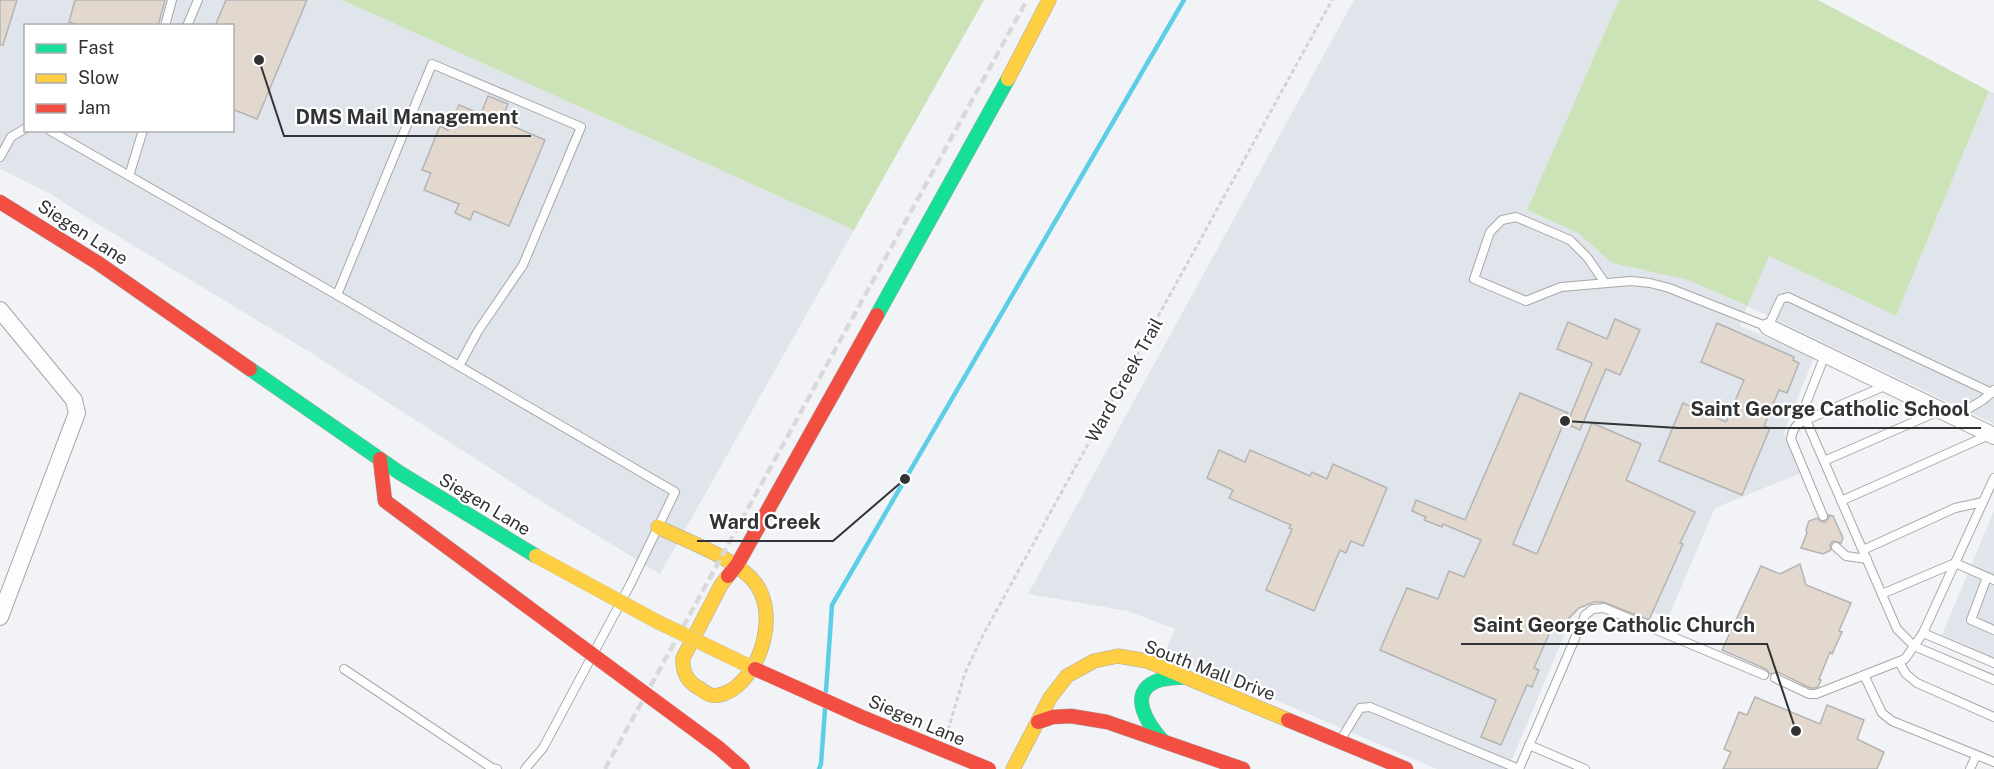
<svg xmlns="http://www.w3.org/2000/svg" width="1994" height="769" font-family="'Public Sans',sans-serif">
  <rect width="100%" height="100%" fill="#f2f3f6"/>
  <g fill="#e0e4eb" fill-rule="evenodd">
    <path d="M0,0H342L854,230L660,574L544,503L308,351L96,223L49,193L0,169ZM26,26H232V130H26Z"/>
    <polygon points="1354,0 1619,0 1527,210 1578,233 1612,263 1688,280 1746,306 1769,256 1896,316 1989,91 1994,93 1994,424 1747,306 1740,326 1814,357 1784,433 1801,473 1715,508 1668,618 1585,586 1508,769 1437,769 1165,653 1175,629 1128,611 1028,594"/>
    <polygon points="1994,511 1994,657 1942,635"/>
  </g>
  <g fill="#cce3b7">
    <polygon points="342,0 984,0 854,230"/>
    <polygon points="1619,0 1818,0 1989,91 1896,316 1769,256 1747,306 1688,280 1612,263 1578,233 1527,210"/>
  </g>
  <g fill="none" stroke-linecap="round" stroke-linejoin="round">
    <g stroke="#5ccfe7" stroke-width="4.5">
      <polyline points="826,691 832,605 1184,0"/>
      <polyline points="819,769 821,764 825,709"/>
    </g>
  </g>
  <g fill="#e3d8cd" stroke="#b4b4b5" stroke-width="1.5">
    <polygon points="0,0 17,0 3,45 0,45"/>
    <polygon points="75,0 165,0 158,26 82,26 69,22"/>
    <polygon points="226,0 307,0 257,119 232,109 232,26 215,26"/>
    <polygon points="488,96 508,104 501,121 545,140 509,226 474,211 470,220 455,213 459,204 424,190 431,173 422,170 440,126 448,130 459,105 481,114"/>
    <polygon points="1615,319 1640,330 1620,375 1606,369 1580,430 1567,424 1592,363 1557,349 1568,322 1607,339"/>
    <polygon points="1717,323 1794,357 1793,360 1799,363 1787,393 1779,390 1764,426 1770,428 1742,495 1659,461 1683,403 1726,422 1744,380 1701,362"/>
    <polygon points="1520,393 1568,413 1513,544 1537,554 1592,423 1641,444 1626,480 1695,512 1680,543 1683,544 1649,620 1603,602 1594,602 1579,608 1569,618 1566,627 1554,623 1534,668 1539,670 1532,687 1527,685 1501,745 1481,737 1496,700 1380,650 1407,588 1438,599 1449,571 1464,577 1481,540 1443,524 1442,527 1424,520 1426,517 1412,511 1416,500 1465,520"/>
    <polygon points="1219,450 1245,462 1250,450 1310,476 1312,472 1327,479 1333,464 1387,488 1363,546 1351,541 1346,553 1340,550 1314,611 1266,590 1292,529 1289,528 1291,525 1229,498 1233,490 1207,478"/>
    <polygon points="1829,515 1833,516 1843,538 1841,543 1833,541 1830,545 1831,550 1823,554 1801,548 1807,533 1806,530 1809,521 1817,518 1820,521 1825,522 1828,519"/>
    <polygon points="1800,564 1806,585 1851,603 1839,631 1842,632 1832,654 1830,652 1819,679 1821,680 1818,687 1815,688 1810,688 1778,672 1770,674 1766,669 1722,650 1761,566 1780,574"/>
    <polygon points="1755,697 1820,724 1827,705 1864,720 1857,739 1884,752 1877,769 1723,769 1731,752 1724,749 1739,712 1747,715"/>
  </g>
  <g fill="none" stroke-linecap="round" stroke-linejoin="round">
    <defs>
      <g id="lane">
        <polyline points="165,26 172,0"/>
        <polyline points="187,26 198,0"/>
        <polyline points="49,130 337,295 675,492 630,585 543,748 525,769"/>
        <polyline points="0,157 11,137 26,128"/>
        <polyline points="129,176 143,130"/>
        <polyline points="1605,283 1587,257 1570,240 1516,217 1502,220 1490,232 1474,279 1526,301 1561,287 1631,281 1650,283 1669,288 1768,327 1781,299 1788,297 1992,393"/>
        <polyline points="337,295 432,64 581,127 523,265 478,331 459,366"/>
        <polyline points="1825,355 1805,406 1806,420 1897,629 1914,646 1994,680"/>
        <polyline points="1954,417 1983,400 1994,390"/>
        <polyline points="1824,461 1939,411"/>
        <polyline points="1841,501 1989,435"/>
        <path d="M1823,516L1791,439C1793,428 1796,424 1806,420L1887,385"/>
        <polyline points="1836,547 1846,556 1867,559"/>
        <polyline points="1863,550 1955,508 1983,502"/>
        <polyline points="1987,577 1971,620 1994,630"/>
        <polyline points="1882,594 1955,563 1994,580"/>
        <polyline points="1923,633 1994,663"/>
        <polyline points="1899,662 1906,674 1917,683 1994,717"/>
        <polyline points="344,669 492,768 497,769"/>
        <polyline points="1864,675 1882,713 1892,721 1994,762"/>
        <polyline points="1775,678 1809,694 1816,694 1905,659 1923,633 1994,478"/>
        <polyline points="1340,741 1360,708 1370,707 1519,769"/>
        <polyline points="1529,745 1585,769"/>
        <polyline points="1519,769 1585,615 1593,609 1604,608 1764,675"/>
        <polyline points="1970,769 1976,756"/>
      </g>
      <g id="street">
        <polyline points="0,310 74,400 77,413 0,617"/>
        <polyline points="1768,327 1994,436"/>
      </g>
      <g id="fast">
        <polyline points="877,315 1008,79"/>
        <polyline points="250,369 400,473 536,556"/>
        <path d="M1163,741C1149,726 1126,693 1157,681C1166,678 1176,678 1186,677"/>
      </g>
      <g id="slow">
        <polyline points="1008,79 1049,0"/>
        <path d="M658,527C686,541 738,559 756,584C777,614 763,665 736,687C730,692 719,697 711,695C707,694 702,690 699,688C687,682 682,671 683,658L721,585L728,576"/>
        <polyline points="1013,769 1050,698 1067,676 1094,661 1118,656 1147,661 1288,720"/>
      </g>
      <g id="jam">
        <polyline points="0,202 98,263 250,369"/>
        <polyline points="380,459 385,501 528,607"/>
        <polyline points="728,576 737,565 877,315"/>
        <polyline points="1288,720 1406,769"/>
        <polyline points="1038,722 1053,717 1071,716 1107,722 1243,769"/>
      </g>
    </defs>
    <use href="#lane" stroke="#a7a7aa" stroke-width="10"/>
    <use href="#street" stroke="#a7a7aa" stroke-width="18"/>
    <use href="#fast" stroke="#a7a7aa" stroke-width="15"/>
    <use href="#slow" stroke="#a7a7aa" stroke-width="15"/>
    <use href="#jam" stroke="#a7a7aa" stroke-width="15"/>
    <polyline stroke="#d3d3d4" stroke-width="3" stroke-dasharray="4.5 3" stroke-linecap="butt" points="948,730 965,673 982,637 1332,0"/>
    <use href="#lane" stroke="#fdfdfe" stroke-width="8"/>
    <use href="#street" stroke="#fdfdfe" stroke-width="16"/>
    <use href="#fast" stroke="#16e098" stroke-width="14"/>
    <use href="#slow" stroke="#ffcf43" stroke-width="14"/>
    <use href="#jam" stroke="#f24e42" stroke-width="14"/>
    <polyline stroke="#d8d9d9" stroke-width="4.5" stroke-dasharray="9 4.5" stroke-linecap="butt" points="605,769 1027,0"/>
    <defs>
      <polyline id="slow-bridge" points="536,556 656,621 755,669"/>
      <g id="jam-bridge">
        <polyline points="528,607 719,748 743,769"/>
        <polyline points="755,669 862,717 989,769"/>
      </g>
    </defs>
    <use href="#slow-bridge" stroke="#cdcecf" stroke-width="15" stroke-linecap="butt"/>
    <use href="#jam-bridge" stroke="#cdcecf" stroke-width="15" stroke-linecap="butt"/>
    <use href="#slow-bridge" stroke="#ffcf43" stroke-width="14"/>
    <use href="#jam-bridge" stroke="#f24e42" stroke-width="14"/>
  </g>
  <g text-anchor="middle" dominant-baseline="central" stroke-width="4.5" stroke-linejoin="round" paint-order="stroke">
    <g font-size="18" fill="#323335" stroke="#fff">
      <text transform="translate(83 232) rotate(33)">Siegen Lane</text>
      <text transform="translate(1124 380) rotate(-61)">Ward Creek Trail</text>
      <text transform="translate(485 504) rotate(31)">Siegen Lane</text>
      <text transform="translate(1210 670) rotate(21)">South Mall Drive</text>
      <text transform="translate(917 720) rotate(23)">Siegen Lane</text>
    </g>
  </g>
  <path fill="none" stroke="#323335" stroke-width="2" d="M259 60L284 136H531M1565 421L1678 428H1981M905 479L833 541H697M1796 731L1767 644H1461"/>
  <g fill="#323335" stroke="#fff" stroke-width="2">
    <circle cx="259" cy="60" r="6"/>
    <circle cx="1565" cy="421" r="6"/>
    <circle cx="905" cy="479" r="6"/>
    <circle cx="1796" cy="731" r="6"/>
  </g>
  <g font-size="20" text-anchor="middle" font-weight="bold" fill="#323335" stroke="#fff" stroke-width="4.5" stroke-linejoin="round" paint-order="stroke">
    <text x="407" y="124">DMS Mail Management</text>
    <text x="1830" y="416">Saint George Catholic School</text>
    <text x="765" y="529">Ward Creek</text>
    <text x="1614" y="632">Saint George Catholic Church</text>
  </g>
  <rect x="24" y="24" width="210" height="108" fill="#ffffff" stroke="#adadae" stroke-width="1.5"/>
  <rect x="36" y="44" width="30" height="9" fill="#16e098" stroke="#adadae" stroke-width="1.5"/>
  <text x="78" y="54" font-size="18" fill="#323335">Fast</text>
  <rect x="36" y="74" width="30" height="9" fill="#ffcf43" stroke="#adadae" stroke-width="1.5"/>
  <text x="78" y="84" font-size="18" fill="#323335">Slow</text>
  <rect x="36" y="104" width="30" height="9" fill="#f24e42" stroke="#adadae" stroke-width="1.5"/>
  <text x="78" y="114" font-size="18" fill="#323335">Jam</text>
</svg>
